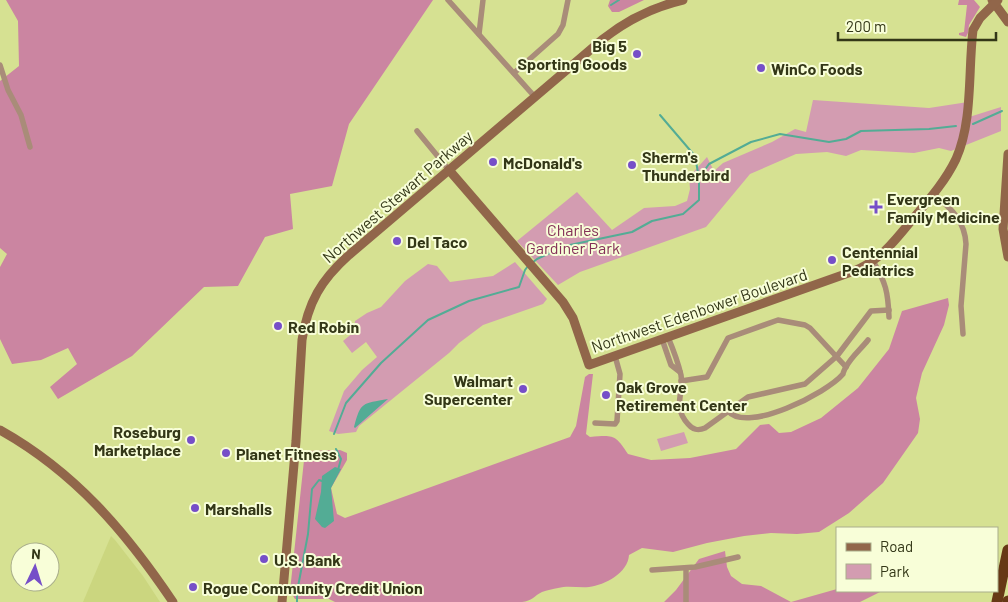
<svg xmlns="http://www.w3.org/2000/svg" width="1008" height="602" font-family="Barlow,sans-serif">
  <rect width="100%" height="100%" fill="#d6e192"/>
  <polygon fill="#cbd67f" points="111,536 115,540 143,576 160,602 83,602"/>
  <g fill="#d39cb1">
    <polygon points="813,100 929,108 968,102 966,118 1001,107 1001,131 951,151 939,148 914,153 861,150 846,156 827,152 796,154 750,174 706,227 580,272 558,285 517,241 577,192 612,230 644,208 675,206 687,201 690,189 689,177 707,157 714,171 723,163 772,142 795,129 806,132"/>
    <polygon points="515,262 547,299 543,304 483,325 459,343 449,353 359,426 356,432 338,434 329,431 344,391 362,370 377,357 366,342 352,353 343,341 354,332 355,321 367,313 381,307 405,281 428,264 437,266 450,282 493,276"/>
    <polygon points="684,432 688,443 661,451 657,439"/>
  </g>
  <g fill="#cb85a1">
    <polygon points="6,0 433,0 349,124 332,186 290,194 293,229 265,237 238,286 204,287 132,356 58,399 50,387 77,364 68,348 41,360 12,364 0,339 0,267 7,254 0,248 0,81 19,66 18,21"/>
    <polygon points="610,0 644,0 619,12 612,12 608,6"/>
    <polygon points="959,0 974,0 980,7 969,25 968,33 966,37 959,35 959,33 964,32 967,5 958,5"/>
    <path d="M948,298L949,305L944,325L922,373L916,398L920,419L918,433L883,483L849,513L819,532L797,534L771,533L744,536L707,543L673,552L642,548L629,555C628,573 605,585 589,587C578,588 568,585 558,588C553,589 547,590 542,592C534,596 532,601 522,602H335L329,599H295L290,591L305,451L340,450L347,453V460L331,488L337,514L345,518L570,437L576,426L585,377L589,374H593L586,434L590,437C613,435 615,434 628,454L651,460L690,458L736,449L760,425L769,424L779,433L791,432L821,418L858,388L889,349L902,311Z"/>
    <polygon points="725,551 727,567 731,576 742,584 761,586 791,602 837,589 837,591 882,591 860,602 664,602 676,590 699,559"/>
  </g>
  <g fill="#53ac95">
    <path d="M388,399L355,428L354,427C361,401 362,404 388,399Z"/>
    <polygon points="335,467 341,469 331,488 334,521 325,528 322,527 315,519 321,492 322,476"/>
  </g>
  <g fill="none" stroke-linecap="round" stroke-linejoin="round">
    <g stroke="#53ac95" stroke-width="2">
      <polyline points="611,5 619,0"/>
      <polyline points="660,115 695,156 699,178"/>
      <polyline points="973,124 1002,111"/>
      <polyline points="532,263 537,259 565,246 632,232 652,221 683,214 699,200 699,178 709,164 751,142 780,134 829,142 846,139 861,131 929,129 956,126"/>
      <polyline points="334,434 346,403 381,363 428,320 469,301 519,287 525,270 528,266"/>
      <polyline points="336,449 341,459 338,470"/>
      <polyline points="297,602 297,592 308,534 312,489 319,480 322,481"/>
    </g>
    <g stroke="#a98c79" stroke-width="5.5">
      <polyline points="448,0 535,97"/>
      <polyline points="479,34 483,0"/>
      <polyline points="0,65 8,90 21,115 30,147"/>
      <polyline points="514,73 558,34 563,25 568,0"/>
      <polyline points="417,131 449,170"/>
      <path d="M933,193C950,208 965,220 966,244L961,306L963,334"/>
      <path d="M873,261C886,283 888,292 889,317"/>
      <path d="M668,337C673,349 678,362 681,375C684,394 672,406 688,424C693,430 698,431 705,428L748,397L805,384L837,356L871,311L889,310"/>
      <polyline points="662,339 671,365 680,372"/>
      <polyline points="681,381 707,377 728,338 778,320 805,325 810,328 846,367"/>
      <path d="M728,411C747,434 827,393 843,374C843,373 845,368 846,367C851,357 861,349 868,340"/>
      <polyline points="595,423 615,424 617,421 620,374 615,356"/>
      <polyline points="686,568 686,602"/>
      <polyline points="652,570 695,567 738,557"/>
    </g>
    <g stroke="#91664a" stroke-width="9">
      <polyline points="992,0 1008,22"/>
      <polyline points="1008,154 1003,229 1008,257"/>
      <path d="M449,170L563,302L573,318L589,365L854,271C879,261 894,242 911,221C927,202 945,182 956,159C973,121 968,71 973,30L980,18L998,0"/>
      <path d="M0,430C75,472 126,532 173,602"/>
      <path d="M282,602L296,441L302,340C308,302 321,280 349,255L603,39C627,20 653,7 683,0"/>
    </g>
    <g stroke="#663815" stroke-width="11">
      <polyline points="997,602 1008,550"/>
      <polyline points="1008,602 1008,601"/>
    </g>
  </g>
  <g fill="#764fc8" stroke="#f8fed8" stroke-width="2">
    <circle cx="637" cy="54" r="5"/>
    <circle cx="761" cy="68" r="5"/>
    <circle cx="493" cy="162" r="5"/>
    <circle cx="632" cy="165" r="5"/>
    <path d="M873.5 199.5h5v5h5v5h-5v5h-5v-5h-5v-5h5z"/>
    <circle cx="397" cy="241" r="5"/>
    <circle cx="832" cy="260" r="5"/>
    <circle cx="278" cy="326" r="5"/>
    <circle cx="523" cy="389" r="5"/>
    <circle cx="606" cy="395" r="5"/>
    <circle cx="191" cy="440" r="5"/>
    <circle cx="226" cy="453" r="5"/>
    <circle cx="195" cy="508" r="5"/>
    <circle cx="264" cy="559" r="5"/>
    <circle cx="193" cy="587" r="5"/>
  </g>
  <g text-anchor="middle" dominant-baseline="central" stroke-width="4" stroke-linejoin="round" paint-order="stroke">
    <g font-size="16" font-weight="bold" fill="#333717" stroke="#f8fed8" text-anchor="start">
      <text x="627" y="45" text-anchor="end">Big 5<tspan x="627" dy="18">Sporting Goods</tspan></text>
      <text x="771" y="68">WinCo Foods</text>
      <text x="642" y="156">Sherm's<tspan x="642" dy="18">Thunderbird</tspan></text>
      <text x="503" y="162">McDonald's</text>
      <text x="887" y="198">Evergreen<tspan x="887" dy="18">Family Medicine</tspan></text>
      <text x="407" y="241">Del Taco</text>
      <text x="842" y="251">Centennial<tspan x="842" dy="18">Pediatrics</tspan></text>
      <text x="288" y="326">Red Robin</text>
      <text x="513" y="380" text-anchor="end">Walmart<tspan x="513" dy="18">Supercenter</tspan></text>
      <text x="616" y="386">Oak Grove<tspan x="616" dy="18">Retirement Center</tspan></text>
      <text x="181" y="431" text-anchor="end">Roseburg<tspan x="181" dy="18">Marketplace</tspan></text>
      <text x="236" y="453">Planet Fitness</text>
      <text x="205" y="508">Marshalls</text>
      <text x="274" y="559">U.S. Bank</text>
      <text x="203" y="587">Rogue Community Credit Union</text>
    </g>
    <g font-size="16" fill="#333717" stroke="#f8fed8">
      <text transform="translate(397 196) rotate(-41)">Northwest Stewart Parkway</text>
      <text transform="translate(699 310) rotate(-19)">Northwest Edenbower Boulevard</text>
    </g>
    <g font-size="16" fill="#843057" stroke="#f8fed8">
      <text x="573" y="229">Charles<tspan x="573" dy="18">Gardiner Park</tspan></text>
    </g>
  </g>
  <rect x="836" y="527" width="162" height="65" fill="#f8fed8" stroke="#a9ae8b"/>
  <rect x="846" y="543" width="25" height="8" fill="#91664a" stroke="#a9ae8b"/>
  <text x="880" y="552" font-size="15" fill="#333717">Road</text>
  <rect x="846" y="564" width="25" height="15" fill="#d39cb1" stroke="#a9ae8b"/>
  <text x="880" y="577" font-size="15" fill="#333717">Park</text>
  <g transform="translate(35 567) rotate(4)"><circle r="24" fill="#f8fed8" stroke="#a9ae8b"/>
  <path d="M0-4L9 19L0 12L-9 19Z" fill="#764fc8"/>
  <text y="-8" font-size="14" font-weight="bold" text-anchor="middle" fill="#333717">N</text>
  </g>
  <path d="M838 32v8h158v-8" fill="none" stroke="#333717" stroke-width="2.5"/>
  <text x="846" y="32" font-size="15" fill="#333717" stroke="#f8fed8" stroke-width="4" paint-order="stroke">200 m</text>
</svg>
